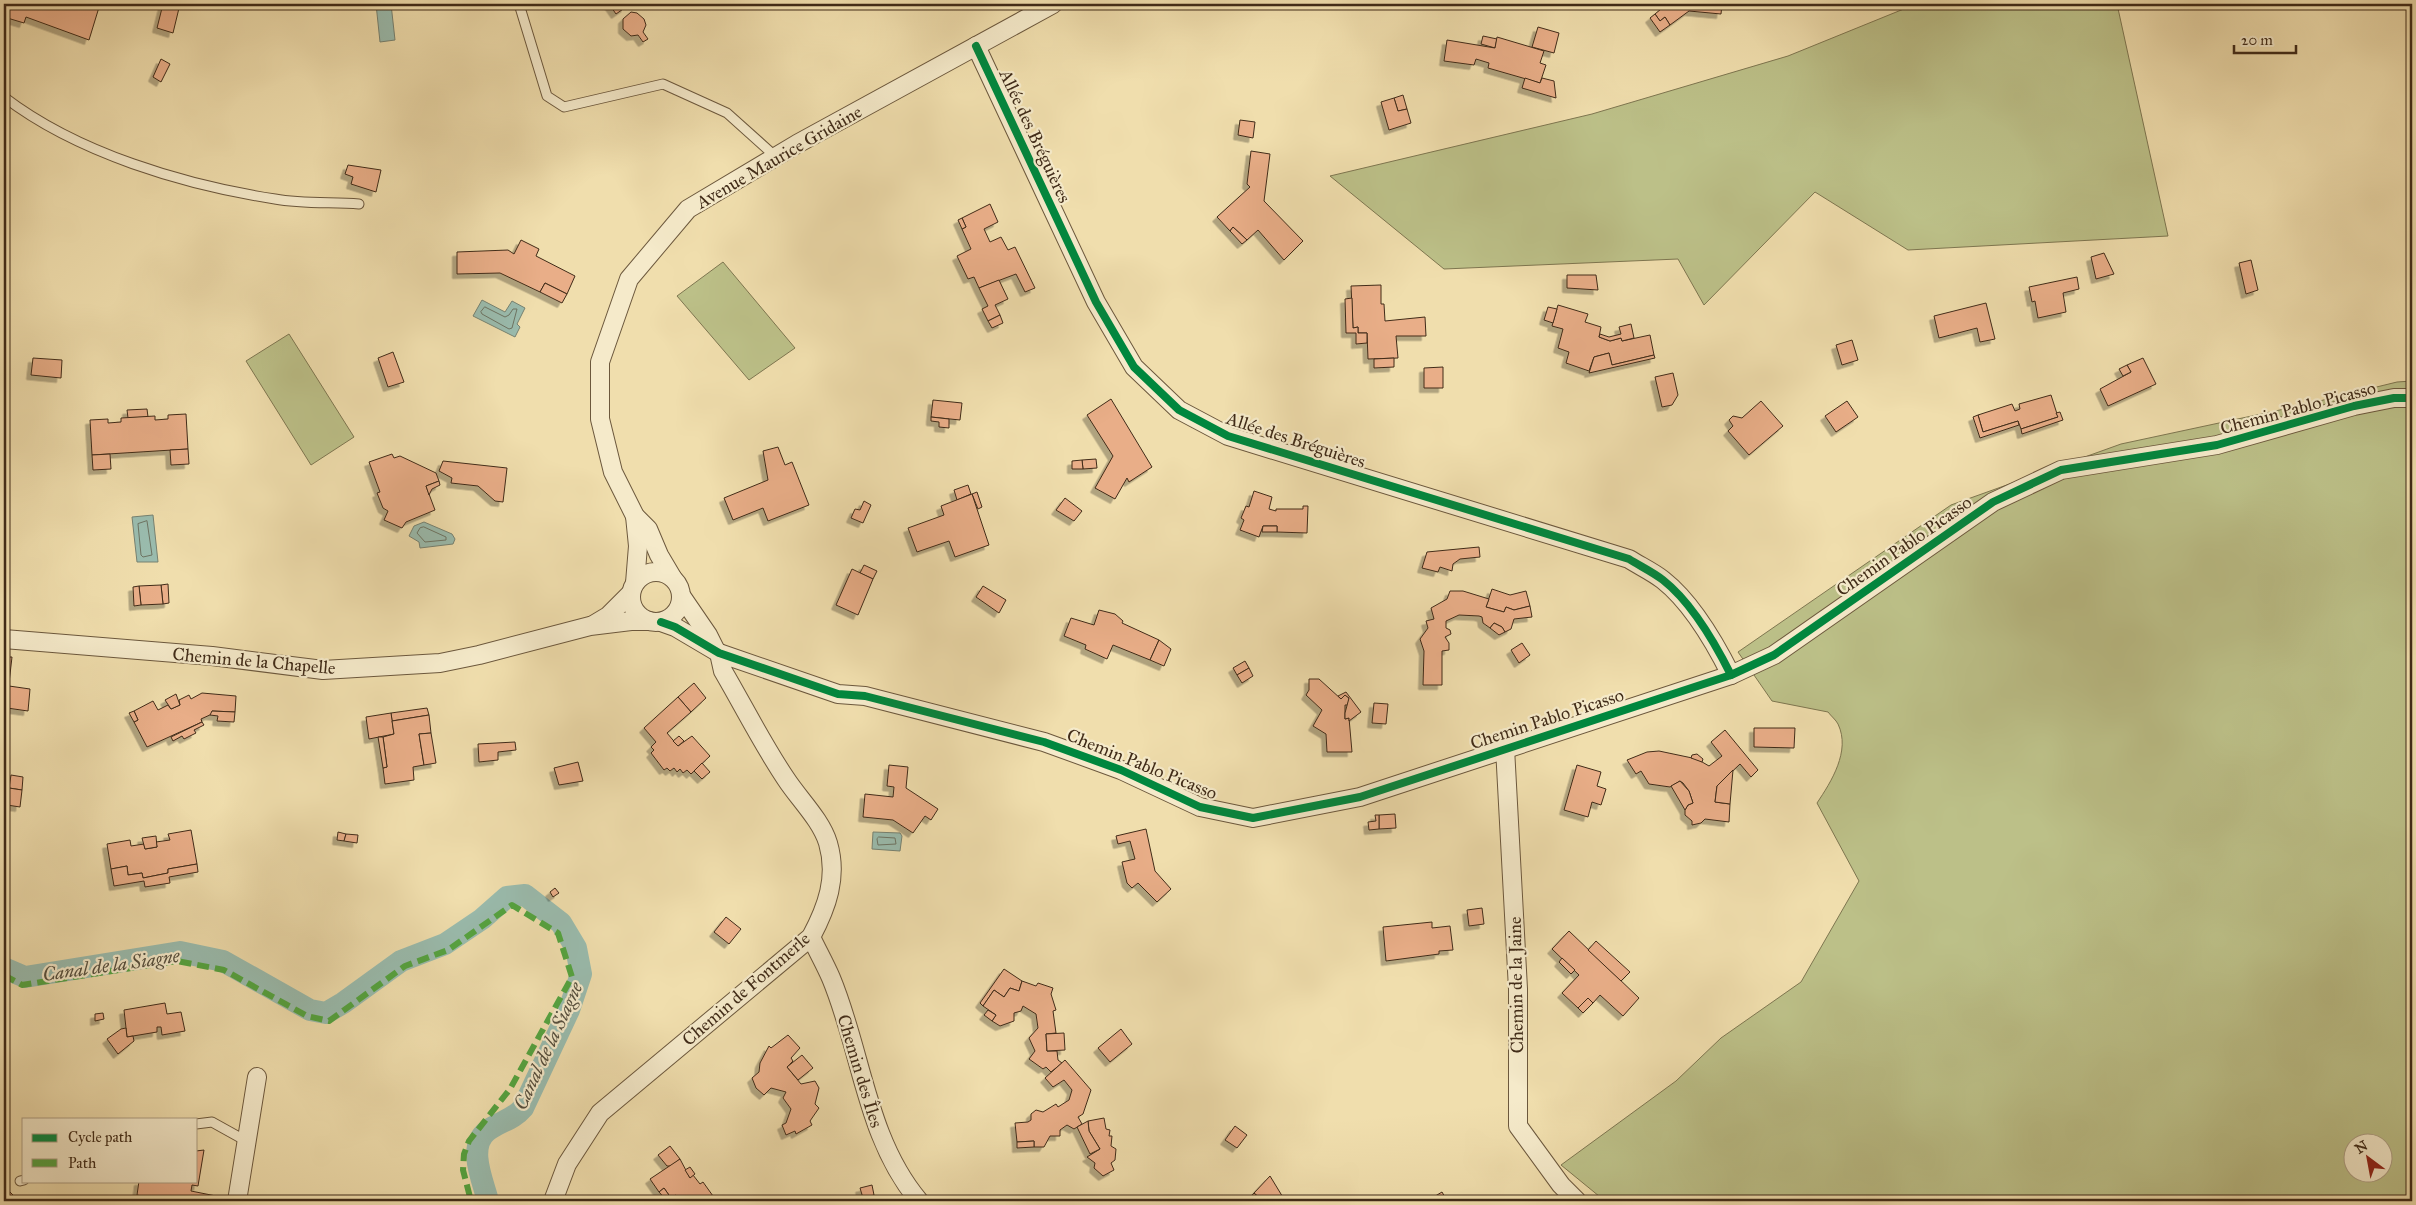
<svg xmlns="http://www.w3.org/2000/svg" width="2416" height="1205" font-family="'IM FELL Great Primer',serif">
  <defs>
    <filter id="shadow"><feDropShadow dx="-4.5" dy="4.5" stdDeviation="0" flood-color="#0004"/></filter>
  </defs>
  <rect width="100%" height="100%" fill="#f0dead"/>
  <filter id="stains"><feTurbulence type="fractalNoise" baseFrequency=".004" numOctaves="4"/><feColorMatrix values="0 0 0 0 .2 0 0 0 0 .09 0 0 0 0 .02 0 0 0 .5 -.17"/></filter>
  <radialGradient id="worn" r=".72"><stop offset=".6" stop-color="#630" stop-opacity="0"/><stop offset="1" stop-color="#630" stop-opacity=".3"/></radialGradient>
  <g fill="#bcc088" stroke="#7e7650" fill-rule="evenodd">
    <polygon points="1916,4 2117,4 2168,236 1908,250 1815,192 1704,305 1678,259 1444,269 1330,176 1592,114 1788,56"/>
    <polygon points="723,262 795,348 749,380 677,296"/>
    <polygon points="289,334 354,437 311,465 246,361"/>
    <path d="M2412,381V1201H1605L1561,1165L1676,1081L1721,1038L1801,982L1859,881L1817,803C1831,782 1851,751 1838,724C1836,720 1831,716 1828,712L1772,701L1738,652L1951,505L2121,444L2303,405L2397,382ZM2354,1142H2384V1172H2354Z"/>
  </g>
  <g fill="#9abcae" stroke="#768272">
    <polygon points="376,4 391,4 395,40 380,42"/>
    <polygon points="482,300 505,312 512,301 525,308 517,324 520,327 515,337 473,316"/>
    <polygon points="153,515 158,562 137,562 132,517"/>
    <polygon points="424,522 452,534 455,539 453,544 420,548 419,542 409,536 414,526"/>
    <polygon points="873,832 900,833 902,836 900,851 872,849"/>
  </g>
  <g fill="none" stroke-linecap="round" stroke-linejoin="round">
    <g stroke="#6d7463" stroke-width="1">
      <polygon points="485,307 505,317 509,315 513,309 517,309 512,328 509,329 482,314 481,312"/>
      <polygon points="147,521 152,555 143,557 141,555 138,524"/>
      <polygon points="424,527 446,537 446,540 425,542 417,533 420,528"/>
      <polygon points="879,837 895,838 896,844 878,845 877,839"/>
    </g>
    <path stroke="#9abcae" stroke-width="22" d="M4,968L25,977L180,952L223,961L310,1010L326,1013L343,1003L401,961L445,944L482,919L507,897L525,895L561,923L576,948L581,974L569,1010L523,1108C513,1120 498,1122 487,1131C467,1147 483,1181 488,1201"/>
  </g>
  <g fill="#e9ae88" stroke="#402b18" filter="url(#shadow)">
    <polygon points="4,4 100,4 89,40 26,17 24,23 4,17"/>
    <polygon points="163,4 180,4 173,33 157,28"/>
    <polygon points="609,4 623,4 626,7 616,14"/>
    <polygon points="1667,4 1722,4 1721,14 1689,11 1670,25 1665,17 1660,21 1655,14"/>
    <polygon points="631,12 637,13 644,19 646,25 643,32 648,39 643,42 638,35 631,36 623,29 623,19"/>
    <polygon points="1655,14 1660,21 1665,17 1670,25 1660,32 1650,18"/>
    <polygon points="1538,27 1559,33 1554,53 1532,47"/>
    <polygon points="1483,36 1497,39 1495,48 1481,44"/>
    <polygon points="1497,37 1544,51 1540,63 1546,65 1540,83 1488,68 1489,63 1476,59 1474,65 1444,61 1447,40 1495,48"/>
    <polygon points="161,59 170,64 161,82 153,77"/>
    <polygon points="1525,78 1540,83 1542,78 1554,81 1556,98 1522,88"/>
    <polygon points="1403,95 1407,109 1398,111 1394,98"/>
    <polygon points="1394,98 1398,111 1407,109 1411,123 1389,130 1381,102"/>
    <polygon points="1240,120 1255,122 1253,138 1238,135"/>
    <polygon points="1251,151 1270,154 1264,201 1303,241 1284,260 1258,230 1247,240 1233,227 1230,231 1217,217 1250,187 1247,184"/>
    <polygon points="348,165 381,170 376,192 351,184 353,177 345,174"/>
    <polygon points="990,204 998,222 984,229 990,242 1001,237 1008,250 1015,247 1035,288 1025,292 1016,274 979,288 974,277 968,279 957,256 971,249 962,229 966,227 962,218"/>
    <polygon points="962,218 966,227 962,229 958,220"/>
    <polygon points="1233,227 1247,240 1242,244 1230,231"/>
    <polygon points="521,240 539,249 536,256 575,276 567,294 545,283 540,292 500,273 457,274 457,252 508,250 514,254"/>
    <polygon points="2104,253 2114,274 2096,279 2091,257"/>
    <polygon points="2251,260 2258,290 2246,294 2239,263"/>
    <polygon points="1567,275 1596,275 1598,290 1567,288"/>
    <polygon points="2077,277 2079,289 2063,293 2066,312 2038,318 2035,301 2032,302 2029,287"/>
    <polygon points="999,280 1008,299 995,305 1000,315 988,321 982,309 988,306 979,288"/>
    <polygon points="545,283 567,294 562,303 540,292"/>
    <polygon points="1381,285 1381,304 1384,304 1385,321 1425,317 1426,336 1396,336 1398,358 1368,359 1367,333 1358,333 1358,327 1353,328 1351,286"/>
    <polygon points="1352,298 1353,328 1358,327 1358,333 1367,333 1367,343 1356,344 1356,333 1346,333 1345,299"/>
    <polygon points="1986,303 1995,339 1980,342 1977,328 1939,338 1934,316"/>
    <polygon points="1558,305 1588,314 1585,322 1601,327 1599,337 1610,341 1621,338 1622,341 1650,335 1654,355 1612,365 1609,353 1594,357 1589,371 1566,363 1569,352 1558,348 1563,329 1552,326"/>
    <polygon points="1548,307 1557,309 1553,323 1544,320"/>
    <polygon points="1000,315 1003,323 992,328 988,321"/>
    <polygon points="1631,324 1634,338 1622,341 1621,338 1610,341 1599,337 1600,334 1609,337 1621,334 1619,327"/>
    <polygon points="1852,340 1858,360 1842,365 1836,345"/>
    <polygon points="393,352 404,382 388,387 378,358"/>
    <polygon points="1609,353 1612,365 1654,355 1655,358 1589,373 1594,357"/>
    <polygon points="33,358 62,360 61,378 31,375"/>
    <polygon points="1394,358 1394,367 1374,368 1374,359"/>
    <polygon points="2143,358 2156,384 2108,406 2100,389 2131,372 2127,365"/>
    <polygon points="2127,365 2131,372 2123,376 2119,369"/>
    <polygon points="1443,367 1443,388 1424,388 1424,368"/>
    <polygon points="1673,373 1678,395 1672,405 1662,407 1655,377"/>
    <polygon points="2051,395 2058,417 2021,429 2018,421 1983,432 1978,415 2012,404 2015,411 2020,409 2019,404"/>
    <polygon points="1111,399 1152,467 1129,482 1127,478 1115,499 1095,488 1113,456 1087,415"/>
    <polygon points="933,400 962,403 960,420 931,417"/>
    <polygon points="1761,401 1783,426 1749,455 1728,431 1733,426 1729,420 1733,416 1742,418"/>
    <polygon points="1847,401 1858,417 1836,432 1825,416"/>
    <polygon points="147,409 148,417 128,418 127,410"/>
    <polygon points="2060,412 2063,420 2022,434 2021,429 2058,417 2056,413"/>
    <polygon points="186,414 188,449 92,455 90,420 108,419 108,423 121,422 121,418 155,416 155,420 168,419 168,415"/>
    <polygon points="1978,415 1983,432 2018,421 2019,425 1980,438 1973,417"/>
    <polygon points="931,417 949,419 949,428 939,427 939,422 931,421"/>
    <polygon points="778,447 785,465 792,462 809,505 768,521 763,508 733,520 724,498 768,480 763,451"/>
    <polygon points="188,449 189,464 171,465 170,450"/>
    <polygon points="110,454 111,469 93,470 92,455"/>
    <polygon points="392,454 394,458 400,456 436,473 439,481 426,486 435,510 406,522 402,528 384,520 388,511 383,508 377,493 380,492 369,462"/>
    <polygon points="1096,459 1097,468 1083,469 1082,460"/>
    <polygon points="1082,460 1083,469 1072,469 1072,461"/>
    <polygon points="443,461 507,468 503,502 495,501 478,486 451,483 452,478 439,471"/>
    <polygon points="439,481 440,485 432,489 429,495 426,486"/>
    <polygon points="968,485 971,494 957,500 954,490"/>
    <polygon points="1254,491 1272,497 1269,509 1276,511 1276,509 1303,509 1303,506 1308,506 1307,533 1277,532 1277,526 1263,526 1259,537 1240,530 1244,520 1241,518 1246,506 1249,507"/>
    <polygon points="977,492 982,507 978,509 972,494"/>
    <polygon points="972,494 989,545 955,557 949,541 917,552 908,528 944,515 941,506"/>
    <polygon points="1065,498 1082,511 1074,521 1056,510"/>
    <polygon points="864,501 871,505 863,523 851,518 855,509 860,510"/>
    <polygon points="1263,526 1277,526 1277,532 1262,532"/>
    <polygon points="1479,547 1480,557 1460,559 1453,564 1452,571 1440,567 1438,572 1422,568 1427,552"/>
    <polygon points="864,565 877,571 873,579 860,573"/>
    <polygon points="852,569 873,579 858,615 836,605"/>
    <polygon points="168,584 169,603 163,604 161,585"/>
    <polygon points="161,585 163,604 141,605 139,586"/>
    <polygon points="139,586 141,605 134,606 133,587"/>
    <polygon points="983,586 1006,600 999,613 976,597"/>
    <polygon points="1492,589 1510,595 1526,591 1530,606 1514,610 1506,607 1504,612 1486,607"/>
    <polygon points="1450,591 1463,591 1489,599 1486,607 1504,612 1506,607 1514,610 1530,606 1532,617 1514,619 1511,629 1505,632 1502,627 1494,623 1490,628 1483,623 1482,617 1479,616 1459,615 1446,621 1446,628 1450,630 1451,634 1445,637 1449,643 1449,650 1442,651 1442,685 1423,685 1424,651 1420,639 1428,628 1426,621 1434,619 1431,608 1447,599"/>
    <polygon points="1099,610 1115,614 1123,621 1122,623 1159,640 1150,660 1113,645 1107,659 1085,649 1086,645 1064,636 1071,618 1094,625"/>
    <polygon points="1494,623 1502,627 1505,632 1499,635 1490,628"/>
    <polygon points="1159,640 1171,649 1164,666 1150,660"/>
    <polygon points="1522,643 1530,655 1519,663 1511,650"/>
    <polygon points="4,657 12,657 9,683 4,682"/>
    <polygon points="1245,661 1249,668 1237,675 1233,668"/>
    <polygon points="1249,668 1253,676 1242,683 1237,675"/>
    <polygon points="1309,679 1319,679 1341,699 1345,695 1349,698 1348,705 1345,705 1345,719 1349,718 1352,752 1327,752 1326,734 1313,726 1322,710 1306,695 1309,690"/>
    <polygon points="694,683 706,698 691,712 678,697"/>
    <polygon points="9,686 30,689 28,711 7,708"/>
    <polygon points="1346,692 1361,712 1349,721 1349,718 1345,719 1345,713 1349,698 1345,695 1341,699 1338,696"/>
    <polygon points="202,693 236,696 235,712 212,711 212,714 201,719 202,722 147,747 134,722 138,720 134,711 153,701 158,710 168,705 171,709 180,705 179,700 189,695 191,699"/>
    <polygon points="176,694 180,705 171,709 165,700"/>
    <polygon points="678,697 691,712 667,733 678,746 692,736 710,756 691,774 687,770 683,773 680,769 677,772 674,768 670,771 667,768 664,770 651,753 654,750 651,747 656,742 644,728"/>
    <polygon points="1374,703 1388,704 1386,724 1372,723"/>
    <polygon points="427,708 429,715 392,721 391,713"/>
    <polygon points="134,711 138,720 134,722 129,713"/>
    <polygon points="212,711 235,712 234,722 217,721 218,716 210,715"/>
    <polygon points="391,713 394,734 369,739 366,717"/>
    <polygon points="429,715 431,733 419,734 424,765 413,767 414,780 385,784 383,768 387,767 383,737 394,734 392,721"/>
    <polygon points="202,722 204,725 194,730 196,733 184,739 182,736 173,741 171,737"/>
    <polygon points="1754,728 1795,728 1794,748 1754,747"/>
    <polygon points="1725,730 1758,770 1751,777 1740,764 1717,786 1715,802 1730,804 1729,822 1705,819 1701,823 1692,825 1692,821 1685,815 1685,810 1688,805 1693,803 1689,791 1683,783 1680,781 1670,787 1649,784 1641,771 1636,774 1627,760 1647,752 1659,751 1697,759 1709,766 1722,756 1711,742"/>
    <polygon points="431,733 436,763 424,765 419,734"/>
    <polygon points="679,736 684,741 678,746 673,741"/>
    <polygon points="378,737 383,737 387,767 383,768"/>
    <polygon points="515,742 516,750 498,752 498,760 479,762 478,744"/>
    <polygon points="1697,754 1703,759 1702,762 1691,758 1692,755"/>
    <polygon points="578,762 583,781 559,785 554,768"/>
    <polygon points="702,763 710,772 702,779 694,771"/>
    <polygon points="889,765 908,767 906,788 938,809 931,820 925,816 913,833 893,820 863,817 865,794 893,797 894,787 887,786"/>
    <polygon points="1577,765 1601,772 1597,786 1606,789 1601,805 1592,802 1588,817 1564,810"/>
    <polygon points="1733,770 1730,804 1715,802 1717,786"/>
    <polygon points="11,775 23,777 22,790 9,788"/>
    <polygon points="1680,781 1689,791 1693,803 1688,805 1685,810 1671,786"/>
    <polygon points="9,788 22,790 20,807 7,805"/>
    <polygon points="1395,814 1396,828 1379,829 1379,815"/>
    <polygon points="1375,815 1379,815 1379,829 1369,830 1368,822 1376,821"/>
    <polygon points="1146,829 1155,871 1171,889 1157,902 1138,883 1132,888 1127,883 1122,862 1135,859 1130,841 1118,844 1116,836"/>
    <polygon points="191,830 197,864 168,869 168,873 143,878 142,873 128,875 127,866 111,869 107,844 130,840 131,846 144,844 145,849 157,847 156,842 170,840 168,834"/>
    <polygon points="338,832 346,834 344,841 337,840"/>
    <polygon points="346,834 358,835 357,843 344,841"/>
    <polygon points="156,836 157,847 145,849 142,838"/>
    <polygon points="197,864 198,872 169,877 170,883 145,887 144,881 114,886 111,869 127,866 128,875 142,873 143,878 168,873 168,869"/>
    <polygon points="555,888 559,893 553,897 550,892"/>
    <polygon points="1482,908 1484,924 1469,926 1467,910"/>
    <polygon points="726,917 741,929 729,944 714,932"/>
    <polygon points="1432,922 1432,928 1450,926 1453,950 1439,951 1439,954 1386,961 1383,927"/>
    <polygon points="1569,931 1639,998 1623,1016 1600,995 1593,1003 1588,998 1578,1008 1562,993 1579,975 1552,949"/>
    <polygon points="1596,941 1630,972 1621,981 1588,950"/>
    <polygon points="1562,958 1575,970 1571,974 1559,962"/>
    <polygon points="1004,969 1022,981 1019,991 1010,988 1004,997 994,990 983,1006 980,1003"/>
    <polygon points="1022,981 1036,986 1038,983 1053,988 1051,994 1056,1010 1053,1011 1056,1033 1046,1034 1047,1051 1057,1051 1058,1060 1062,1063 1051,1072 1046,1067 1043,1069 1029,1059 1035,1051 1029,1038 1038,1028 1036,1014 1023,1006 1021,1011 1014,1013 1014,1021 1000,1026 992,1021 996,1015 983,1006 994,990 1004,997 1010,988 1019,991"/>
    <polygon points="1588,998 1593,1003 1583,1013 1578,1008"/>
    <polygon points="165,1003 167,1014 181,1012 185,1031 162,1035 161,1027 157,1027 157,1032 127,1037 124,1010"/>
    <polygon points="988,1010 996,1015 992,1021 984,1015"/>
    <polygon points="103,1013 104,1019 95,1021 95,1014"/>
    <polygon points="126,1028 127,1037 133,1036 134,1041 118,1054 107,1039 121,1029"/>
    <polygon points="1121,1029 1132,1044 1110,1062 1098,1048"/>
    <polygon points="1064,1033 1065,1050 1047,1051 1046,1034"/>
    <polygon points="788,1035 800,1048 791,1058 793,1061 787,1067 801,1084 815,1081 819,1088 815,1104 819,1108 810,1121 812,1125 796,1134 795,1131 786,1135 782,1125 786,1123 791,1109 783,1098 786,1092 771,1088 764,1095 756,1088 752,1078 759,1072 760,1063 769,1046 771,1048"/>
    <polygon points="802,1055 813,1068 798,1080 787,1067"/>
    <polygon points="1065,1060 1091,1090 1083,1114 1078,1117 1082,1124 1074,1129 1067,1125 1060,1130 1060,1136 1050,1136 1044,1147 1034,1147 1034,1141 1017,1142 1015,1123 1028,1122 1031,1120 1031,1114 1036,1110 1043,1112 1056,1104 1058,1107 1069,1100 1072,1090 1064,1080 1053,1087 1045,1078"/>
    <polygon points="1104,1118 1106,1129 1110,1130 1109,1136 1112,1136 1111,1146 1116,1149 1115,1160 1111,1163 1114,1170 1103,1176 1094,1168 1095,1163 1087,1157 1100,1149 1089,1131 1088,1121"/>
    <polygon points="1088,1121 1089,1131 1100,1149 1090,1154 1077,1127"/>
    <polygon points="1235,1126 1247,1135 1237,1148 1225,1140"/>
    <polygon points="1034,1141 1034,1147 1017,1148 1017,1142"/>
    <polygon points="670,1146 680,1159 671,1166 667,1166 658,1155"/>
    <polygon points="204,1150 198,1186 192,1185 191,1191 216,1196 215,1201 164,1201 137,1195 139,1181 196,1181 196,1151"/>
    <polygon points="680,1159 690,1178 693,1175 700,1184 703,1182 713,1196 710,1199 712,1201 681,1201 676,1195 671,1198 664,1188 659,1192 650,1179"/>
    <polygon points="690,1167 695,1174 690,1178 685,1170"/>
    <polygon points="1270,1176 1284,1199 1283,1201 1263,1201 1254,1193"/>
    <polygon points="872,1185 874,1195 863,1198 860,1188"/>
    <polygon points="664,1188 671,1198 667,1201 659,1192"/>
    <polygon points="8,1190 17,1199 15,1201 4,1194"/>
    <polygon points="1442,1192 1446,1199 1427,1201"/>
    <polygon points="1254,1193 1263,1201 1247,1201"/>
    <polygon points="4,1194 5,1194 13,1201 4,1201"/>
  </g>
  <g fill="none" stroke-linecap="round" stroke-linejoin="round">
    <defs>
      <g id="lane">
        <polyline points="519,4 547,96 564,107 663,84 727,113 776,157"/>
        <path d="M4,97C77,153 184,185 275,199C302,204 332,202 359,204"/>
        <polyline points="196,1124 212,1122 248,1142"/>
        <polyline points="20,1181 24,1180"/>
      </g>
      <g id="street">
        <path d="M976,46L1096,302L1134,367L1179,410L1228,436L1629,559C1640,566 1653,572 1663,580C1691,602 1715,643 1731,675"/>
        <polyline points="635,516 638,546 635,583"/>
        <circle cx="656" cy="597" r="25"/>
        <polyline points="672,577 659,555 648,529 635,516 613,472 600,419 600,362 629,279 688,209 797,144 1053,4"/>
        <polyline points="682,597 708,635 715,649"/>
        <polyline points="661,622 675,627 719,653 838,694 865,696 1044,742 1121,770 1200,807 1253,818 1360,797 1731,675 1774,655 1993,502 2061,470 2217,445 2354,406 2394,398 2412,398"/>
        <polyline points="593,625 608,616 631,593"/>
        <polyline points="4,639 212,656 323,670 440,663 479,655 590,626 631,621 649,621"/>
        <polyline points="1505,748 1518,989 1518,1126 1561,1185 1577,1201"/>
        <path d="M811,937C817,950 825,964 831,978C862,1052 866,1138 919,1201"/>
        <polyline points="237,1201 257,1077"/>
        <path d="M553,1201L567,1164L600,1113L811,937C827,907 838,877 828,843C821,820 799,799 786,779C763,745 744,707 723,671L719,653"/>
      </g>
    </defs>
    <use href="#lane" stroke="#6c583d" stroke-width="11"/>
    <use href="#street" stroke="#6c583d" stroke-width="20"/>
    <use href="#lane" stroke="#f5eaca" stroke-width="9"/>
    <use href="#street" stroke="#f5eaca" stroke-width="18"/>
    <polyline stroke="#54a440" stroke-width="6" stroke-dasharray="12 6" stroke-linecap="butt" points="4,975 22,985 177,961 224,970 307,1016 329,1021 405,966 448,950 512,905 558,933 572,977 510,1089 469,1141 464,1154 463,1170 471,1201"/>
    <defs>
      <g id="cycleway">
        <path d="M976,46L1096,302L1134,367L1179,410L1228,436L1629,559C1640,566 1653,572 1663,580C1691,602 1715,643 1731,675"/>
        <polyline points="661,622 675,627 719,653 838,694 865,696 1044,742 1121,770 1200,807 1253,818 1360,797 1731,675 1774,655 1993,502 2061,470 2217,445 2354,406 2394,398 2412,398"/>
      </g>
    </defs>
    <use href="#cycleway" stroke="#f5eaca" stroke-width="11"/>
    <use href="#cycleway" stroke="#00873e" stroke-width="8"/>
  </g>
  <g text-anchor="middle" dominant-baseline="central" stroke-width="4.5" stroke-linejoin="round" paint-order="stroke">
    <g font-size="18" fill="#402b18" stroke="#f5eaca">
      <text transform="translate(1035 136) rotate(65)">Allée des Bréguières</text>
      <text transform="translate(779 157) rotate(-30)">Avenue Maurice Gridaine</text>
      <text transform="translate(2298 408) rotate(-15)">Chemin Pablo Picasso</text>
      <text transform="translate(1296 440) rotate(18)">Allée des Bréguières</text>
      <text transform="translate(1904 546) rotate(-35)">Chemin Pablo Picasso</text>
      <text transform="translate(254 661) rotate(5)">Chemin de la Chapelle</text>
      <text transform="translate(1547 719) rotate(-18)">Chemin Pablo Picasso</text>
      <text transform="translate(1142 764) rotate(22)">Chemin Pablo Picasso</text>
      <text transform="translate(1516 985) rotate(-91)">Chemin de la Jaine</text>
      <text transform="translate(746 989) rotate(-41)">Chemin de Fontmerle</text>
      <text transform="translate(860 1071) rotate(73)">Chemin des Îles</text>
    </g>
    <g font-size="19" font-style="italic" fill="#564f3e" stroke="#f5eaca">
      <text transform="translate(111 965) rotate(-8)">Canal de la Siagne</text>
      <text transform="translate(548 1046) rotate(-65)">Canal de la Siagne</text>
    </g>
  </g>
  <rect width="2416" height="1205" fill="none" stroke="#f0dead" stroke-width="20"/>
  <rect x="5" y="5" width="2406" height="1195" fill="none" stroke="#402b18" stroke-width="2.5"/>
  <rect x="10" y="10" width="2396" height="1185" fill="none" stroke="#402b18"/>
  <rect x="22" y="1118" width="175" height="65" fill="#f5eaca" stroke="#ad9e83"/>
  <rect x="32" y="1134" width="25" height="8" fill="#00873e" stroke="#ad9e83"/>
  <text x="68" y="1142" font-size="15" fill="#402b18">Cycle path</text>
  <rect x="32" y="1159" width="25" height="8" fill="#54a440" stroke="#ad9e83"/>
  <text x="68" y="1168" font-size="15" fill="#402b18">Path</text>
  <g transform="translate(2368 1158) rotate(328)"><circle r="24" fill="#f5eaca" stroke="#ad9e83"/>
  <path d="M0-4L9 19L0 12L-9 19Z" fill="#8f2418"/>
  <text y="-8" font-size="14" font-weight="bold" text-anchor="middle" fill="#402b18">N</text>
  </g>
  <path d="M2234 45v8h62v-8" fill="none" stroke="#402b18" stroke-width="2.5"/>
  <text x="2241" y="45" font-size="15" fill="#402b18" stroke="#f5eaca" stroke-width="4" paint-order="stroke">20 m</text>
  <rect width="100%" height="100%" filter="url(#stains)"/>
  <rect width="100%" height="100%" fill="url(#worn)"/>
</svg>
